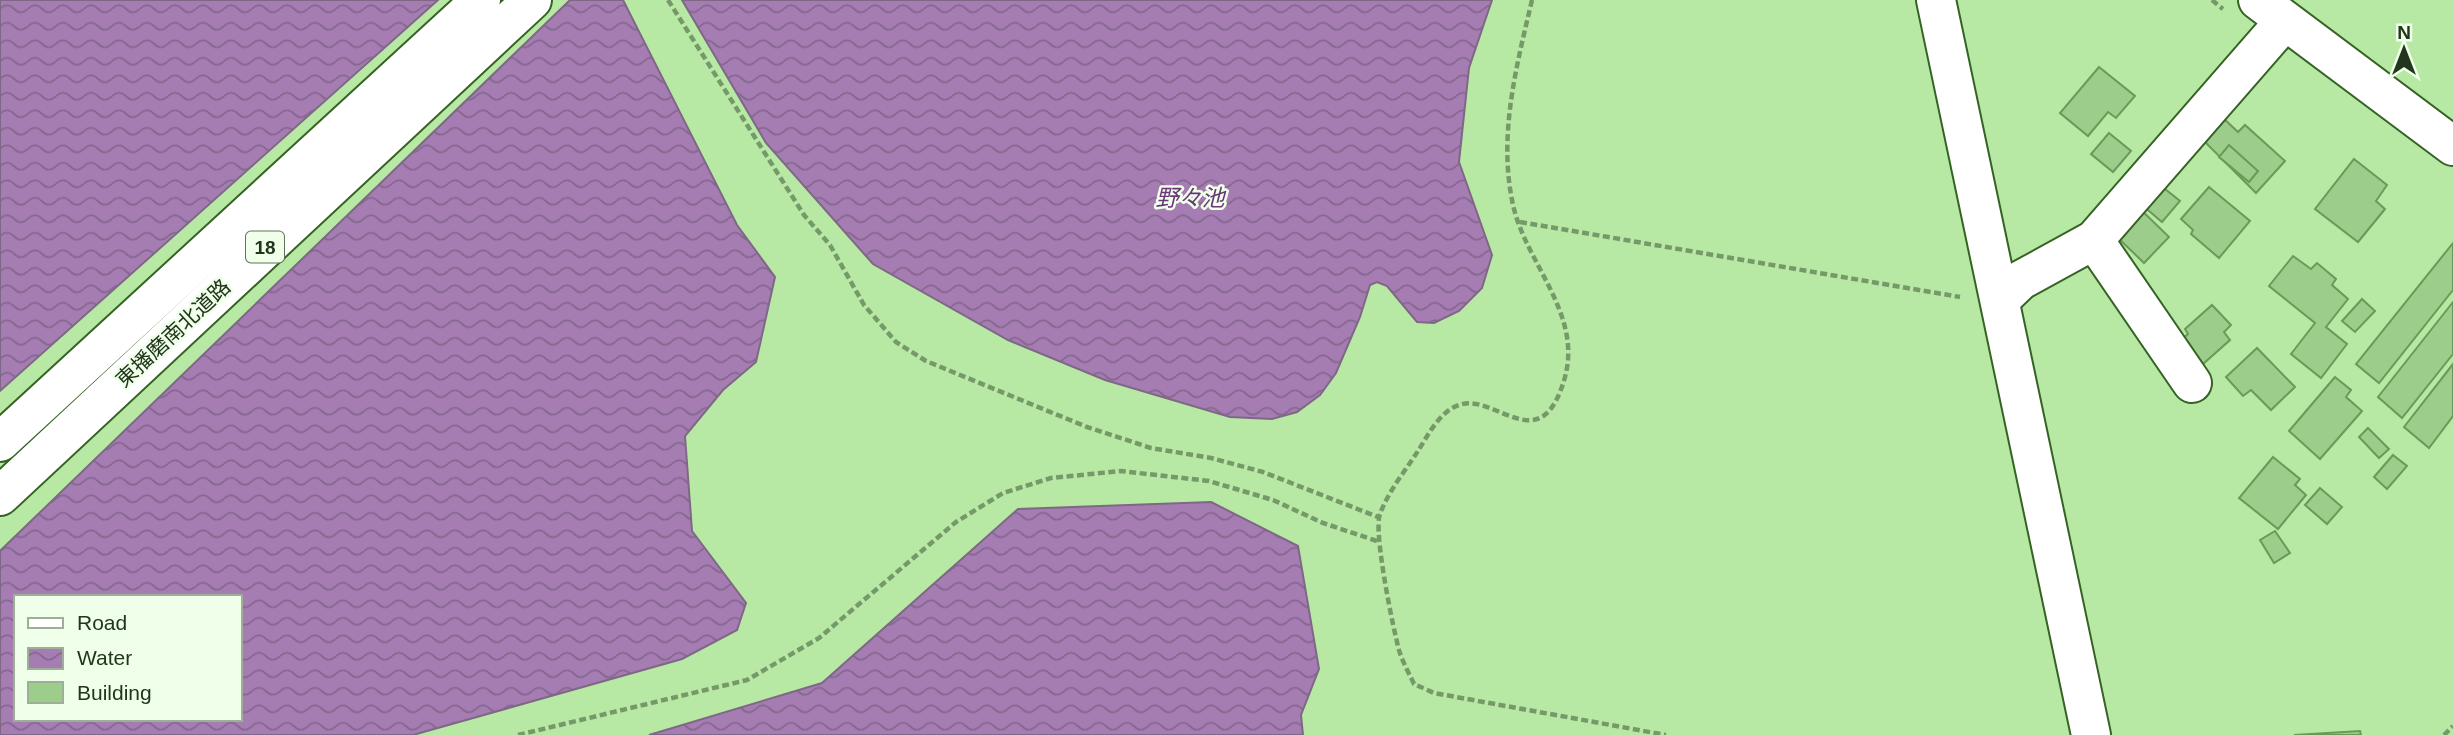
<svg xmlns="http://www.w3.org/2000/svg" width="2453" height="735" font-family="Helvetica,'Noto Sans JP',sans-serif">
  <defs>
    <pattern id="water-waves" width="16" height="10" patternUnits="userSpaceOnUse" patternTransform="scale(1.75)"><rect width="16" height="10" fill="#a57db2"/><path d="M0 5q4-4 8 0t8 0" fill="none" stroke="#866790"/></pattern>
  </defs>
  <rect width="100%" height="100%" fill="#b7e9a5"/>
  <g fill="url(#water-waves)" stroke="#7e6885" stroke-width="2" fill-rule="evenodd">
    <polygon points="0,0 438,0 0,391"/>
    <path d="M570,0H623L737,225L775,277L756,362L723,390L685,436L692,531L746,603L737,630L682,659L413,735H0V551ZM16,597H240V719H16Z"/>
    <polygon points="682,0 1492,0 1469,68 1459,162 1492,255 1482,288 1459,311 1434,323 1417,322 1387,286 1377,282 1370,285 1360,317 1336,373 1320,395 1297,412 1272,419 1230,417 1105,380 1008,340 873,264 766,143"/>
    <polygon points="1211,502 1298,546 1319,669 1301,715 1303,735 649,735 822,683 1018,509"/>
  </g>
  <g fill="#9ccd8a" stroke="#6a9958" stroke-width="2">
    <polygon points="2099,67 2135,96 2116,118 2108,112 2088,136 2060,113"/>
    <polygon points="2221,116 2238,132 2245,125 2285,161 2256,193 2201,138"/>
    <polygon points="2109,133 2131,151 2113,172 2091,154"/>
    <polygon points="2229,145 2258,171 2249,182 2219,157"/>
    <polygon points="2354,159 2387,185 2376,201 2385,209 2358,242 2315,209"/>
    <polygon points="2160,185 2180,201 2162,222 2142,205"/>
    <polygon points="2209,187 2250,221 2219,258 2191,234 2193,230 2181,219"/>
    <polygon points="2133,202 2169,237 2144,263 2114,234"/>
    <polygon points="2453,243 2453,290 2379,383 2356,364"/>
    <polygon points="2293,256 2311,269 2317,263 2336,279 2332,285 2348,299 2326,327 2347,344 2321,378 2291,354 2315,323 2269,286"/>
    <polygon points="2362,299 2375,311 2355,332 2342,321"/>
    <polygon points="2453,302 2453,354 2402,418 2378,397"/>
    <polygon points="2212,305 2231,325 2224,332 2230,340 2203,364 2181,340 2188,334 2185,329"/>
    <polygon points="2257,348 2295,387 2271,410 2251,390 2243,396 2226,377"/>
    <polygon points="2453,364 2453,416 2429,448 2404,427"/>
    <polygon points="2335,377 2351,390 2346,397 2362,411 2320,459 2289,431"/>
    <polygon points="2368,428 2389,449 2379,458 2359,437"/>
    <polygon points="2393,455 2407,466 2387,489 2374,477"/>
    <polygon points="2273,457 2300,479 2295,485 2306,495 2278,529 2239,498"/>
    <polygon points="2320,488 2342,507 2327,524 2305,505"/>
    <polygon points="2275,531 2290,553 2274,563 2260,540"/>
    <polygon points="2360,731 2361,735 2294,735"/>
  </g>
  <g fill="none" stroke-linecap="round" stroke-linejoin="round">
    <defs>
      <g id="street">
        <polyline points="1936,0 2091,735"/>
        <polyline points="2094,240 2192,383"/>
        <polyline points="2001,299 2021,280 2094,240 2284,22"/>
      </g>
      <polyline id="primary" points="2258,0 2453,146"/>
      <g id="highway">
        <polyline points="0,442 481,0"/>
        <polyline points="0,496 532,0"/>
      </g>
    </defs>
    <use href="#street" stroke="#366324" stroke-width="42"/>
    <use href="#primary" stroke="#366324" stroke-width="42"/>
    <use href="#highway" stroke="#366324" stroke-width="42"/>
    <g stroke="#759968" stroke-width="4.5" stroke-dasharray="7 3.5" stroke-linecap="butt">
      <polyline points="668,0 804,215 830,245 864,305 896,342 926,361 1087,427 1151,448 1211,458 1263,472 1378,517"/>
      <path d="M1532,0C1516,68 1497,139 1514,209C1528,265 1582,315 1565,377C1541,463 1496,392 1459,405C1440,411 1428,435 1418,451C1405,471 1388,492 1380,514C1373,531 1393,628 1399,650C1402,661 1409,673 1414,684L1434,693L1666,735"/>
      <polyline points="2212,0 2223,9"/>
      <polyline points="1520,222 1960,297"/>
      <polyline points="518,735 747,680 819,638 956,522 1003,493 1051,478 1121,471 1209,481 1273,500 1323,523 1380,542"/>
      <polyline points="2444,735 2453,726"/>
    </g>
    <use href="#street" stroke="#fff" stroke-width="38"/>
    <use href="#primary" stroke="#fff" stroke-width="38"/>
    <use href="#highway" stroke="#fff" stroke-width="38"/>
  </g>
  <g text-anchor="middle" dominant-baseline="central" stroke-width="5" stroke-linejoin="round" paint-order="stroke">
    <rect fill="#efffea" stroke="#607259" stroke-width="2" x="246" y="231.5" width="38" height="31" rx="5"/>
    <g font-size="19" font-weight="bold" fill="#22361b">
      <text x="265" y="247">18</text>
    </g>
    <g font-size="21" fill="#22361b" stroke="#efffea">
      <text transform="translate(173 333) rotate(-43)">東播磨南北道路</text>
    </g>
    <g font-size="23" font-style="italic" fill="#6a377a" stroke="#efffea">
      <text x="1190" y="198">野々池</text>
    </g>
  </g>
  <rect x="14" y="595" width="228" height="126" fill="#efffea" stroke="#9daf97" stroke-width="2"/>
  <rect x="28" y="618" width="35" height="10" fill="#ffffff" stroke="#9daf97" stroke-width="2"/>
  <text x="77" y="630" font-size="21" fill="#22361b">Road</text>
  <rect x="28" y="648" width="35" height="21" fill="url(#water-waves)" stroke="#9daf97" stroke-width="2"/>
  <text x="77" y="665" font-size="21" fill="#22361b">Water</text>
  <rect x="28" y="682" width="35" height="21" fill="#9ccd8a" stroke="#9daf97" stroke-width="2"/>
  <text x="77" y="700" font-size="21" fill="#22361b">Building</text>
  <g transform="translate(2404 49)" stroke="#efffea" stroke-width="5" paint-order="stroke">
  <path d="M0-5L12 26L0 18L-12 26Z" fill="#22361b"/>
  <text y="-10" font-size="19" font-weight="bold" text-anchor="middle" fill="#22361b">N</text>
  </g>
</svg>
